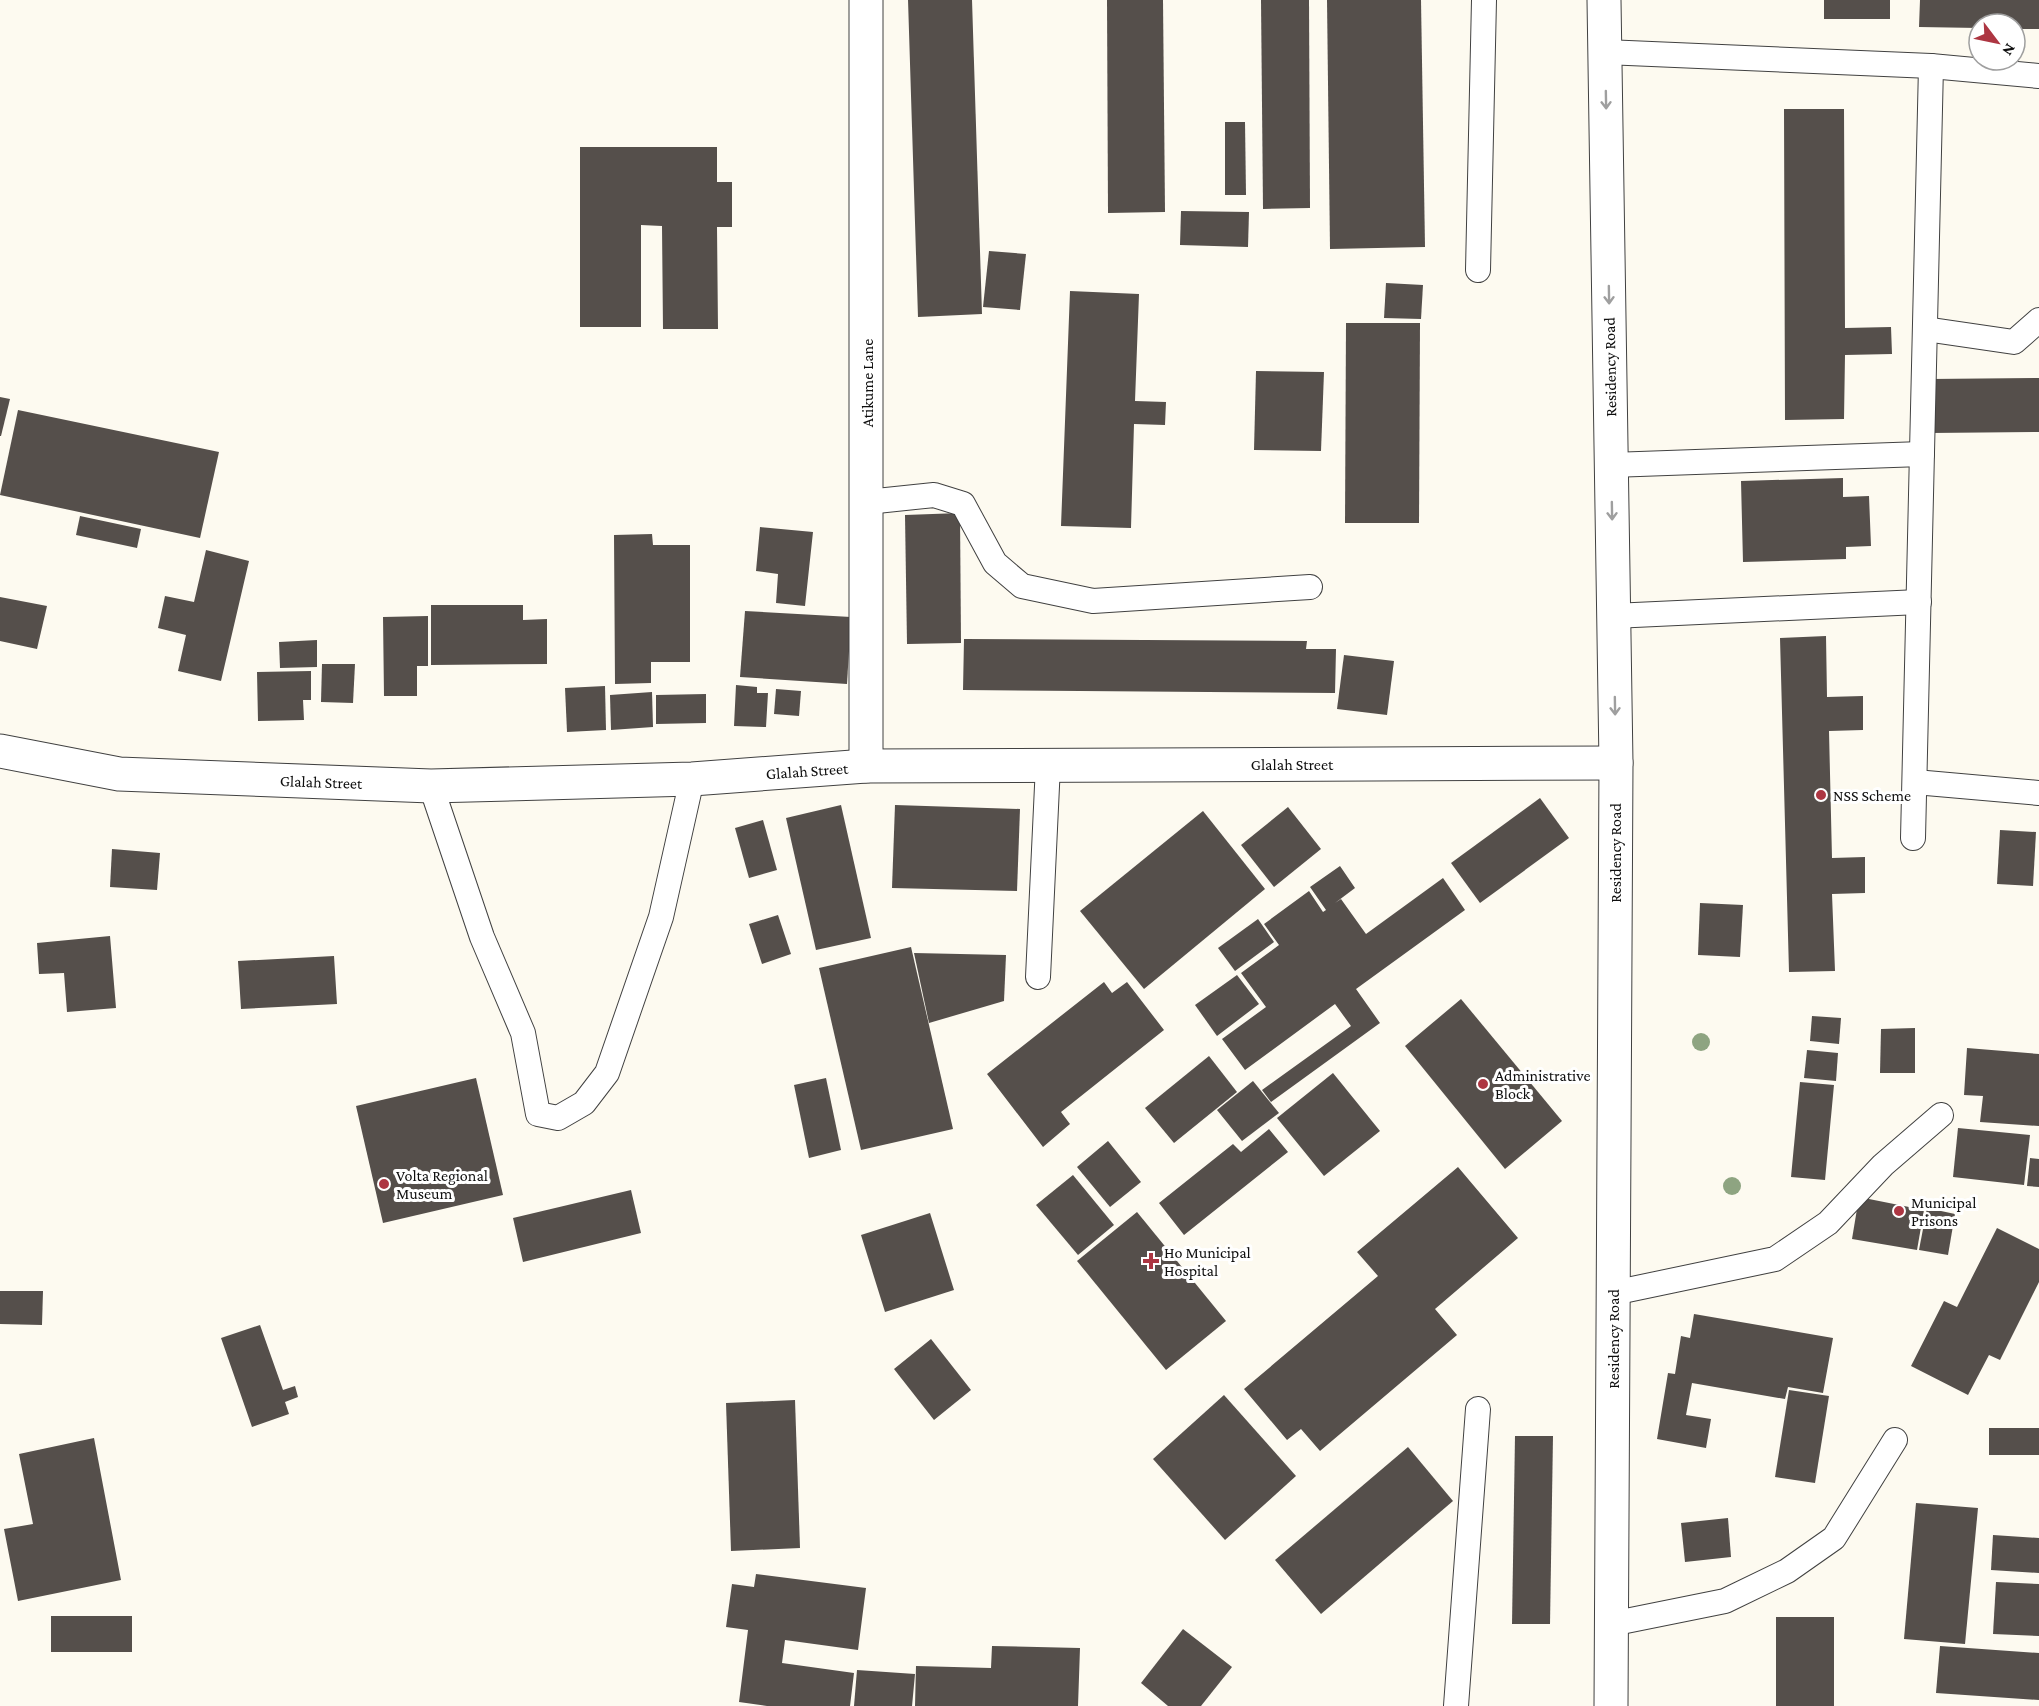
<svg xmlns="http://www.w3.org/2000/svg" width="2039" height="1706" font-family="'Crimson Pro',serif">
  <rect width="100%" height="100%" fill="#fdfaf0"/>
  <g fill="#554f4b">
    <polygon points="908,0 972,0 982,314 918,317"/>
    <polygon points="1107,0 1163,0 1165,212 1108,213"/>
    <polygon points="1261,0 1309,0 1310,208 1263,209"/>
    <polygon points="1327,0 1421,0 1425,247 1330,249"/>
    <rect x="1824" y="0" width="66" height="19"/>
    <polygon points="1920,0 2039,0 2039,29 2015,29 2015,24 1979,24 1979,28 1919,27"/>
    <polygon points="1784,109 1844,109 1845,328 1891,327 1892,354 1845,355 1844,419 1785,420"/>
    <polygon points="1225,122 1245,122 1246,195 1225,195"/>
    <polygon points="580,147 717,147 717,182 732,182 732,227 717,227 718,329 663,329 662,226 641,225 641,327 580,327"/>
    <polygon points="1181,211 1249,212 1248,247 1180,245"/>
    <polygon points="989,251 1026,254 1020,310 983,307"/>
    <polygon points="1386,283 1423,285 1421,319 1384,318"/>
    <polygon points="1070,291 1139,294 1135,401 1166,402 1165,425 1134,424 1131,528 1061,526"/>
    <polygon points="1346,323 1420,323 1419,523 1345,523"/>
    <polygon points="1256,371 1324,372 1321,451 1254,450"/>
    <polygon points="2039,378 2039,432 1930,433 1930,379"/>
    <polygon points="0,397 10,399 1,436 0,436"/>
    <polygon points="18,410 219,452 200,538 0,495"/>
    <polygon points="1843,478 1843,497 1869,496 1871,546 1846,547 1846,559 1743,562 1741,481"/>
    <polygon points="960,513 961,643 907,644 905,515"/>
    <polygon points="80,516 141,529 137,548 76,535"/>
    <polygon points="760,527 813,532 805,606 776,603 778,574 756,571"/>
    <polygon points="652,534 653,545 690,545 690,662 651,662 651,683 615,684 614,535"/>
    <polygon points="206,550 249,561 221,681 178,671 186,635 158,628 165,596 194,602"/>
    <polygon points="0,597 47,606 37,649 0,641"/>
    <polygon points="431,605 523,605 523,620 547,619 547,664 431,665"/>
    <polygon points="745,611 851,617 847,684 740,677"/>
    <polygon points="428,616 428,666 417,666 417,696 384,696 383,617"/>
    <polygon points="1826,636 1827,697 1863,696 1863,730 1829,731 1832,858 1865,857 1865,893 1832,894 1835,971 1789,972 1780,638"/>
    <polygon points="964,639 1307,641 1306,649 1336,649 1335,693 963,690"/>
    <polygon points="317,640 317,667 280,668 279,642"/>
    <polygon points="1344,655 1394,661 1387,715 1337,709"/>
    <polygon points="322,664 355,664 353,703 321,702"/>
    <polygon points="311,671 311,700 303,700 304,720 258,721 257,672"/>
    <polygon points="736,685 757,687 757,693 768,693 766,727 734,726"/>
    <polygon points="605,686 606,730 567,732 565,688"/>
    <polygon points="776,689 801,691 799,716 774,714"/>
    <polygon points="652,692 653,727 611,730 610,695"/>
    <polygon points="706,694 706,723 656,724 656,695"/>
    <polygon points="1540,798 1569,838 1480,903 1451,863"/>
    <polygon points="841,805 871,938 816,950 786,818"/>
    <polygon points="895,805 1020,809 1017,891 892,888"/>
    <polygon points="1288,807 1321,849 1274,887 1241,845"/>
    <polygon points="1203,811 1265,889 1144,989 1080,911"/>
    <polygon points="763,820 777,870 749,878 735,828"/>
    <polygon points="2000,830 2036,832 2033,886 1997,884"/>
    <polygon points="112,849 160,853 157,890 110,887"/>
    <polygon points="1340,866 1355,888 1335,903 1341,899 1366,934 1443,878 1465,910 1356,989 1380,1023 1271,1102 1262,1090 1351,1026 1335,1004 1245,1070 1222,1039 1266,1007 1241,973 1279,945 1264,924 1309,891 1323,912 1326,910 1310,887"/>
    <polygon points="1700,903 1743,905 1740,957 1698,955"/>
    <polygon points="778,915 791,954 762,964 749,924"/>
    <polygon points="1258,919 1274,942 1235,971 1218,948"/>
    <polygon points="110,936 116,1008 67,1012 64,973 39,974 37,943"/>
    <polygon points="911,947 953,1129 861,1150 819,968"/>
    <polygon points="914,953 1006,955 1004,1001 929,1023"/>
    <polygon points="334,956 337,1004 241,1009 238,961"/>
    <polygon points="1237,975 1259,1004 1217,1036 1195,1005"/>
    <polygon points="1104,982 1112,993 1127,982 1164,1030 1061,1112 1070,1124 1043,1147 987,1074"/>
    <polygon points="1461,999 1562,1121 1505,1169 1405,1046"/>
    <polygon points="1812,1016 1841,1018 1839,1044 1810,1041"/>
    <polygon points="1915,1028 1915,1073 1880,1073 1881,1029"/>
    <polygon points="1967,1048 2039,1054 2039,1126 1980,1122 1983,1096 1964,1095"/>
    <polygon points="1807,1050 1838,1053 1836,1081 1804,1078"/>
    <polygon points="1209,1056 1237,1092 1174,1143 1145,1108"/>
    <polygon points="1333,1073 1380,1131 1324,1176 1277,1118"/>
    <polygon points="476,1078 503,1195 383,1223 356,1106"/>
    <polygon points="826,1078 841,1150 809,1158 794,1085"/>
    <polygon points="1253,1081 1279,1113 1242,1141 1217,1110"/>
    <polygon points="1800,1082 1834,1085 1825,1180 1791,1177"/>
    <polygon points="1958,1128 2030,1135 2024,1185 1953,1177"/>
    <polygon points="1269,1129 1288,1152 1184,1235 1159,1203 1233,1144 1241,1152"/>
    <polygon points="1108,1141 1141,1182 1110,1207 1077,1167"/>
    <polygon points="2030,1158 2039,1159 2039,1187 2027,1186"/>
    <polygon points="1458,1167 1518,1238 1435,1309 1457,1335 1320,1451 1301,1429 1287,1440 1244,1389 1378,1276 1357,1252"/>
    <polygon points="1073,1175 1114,1225 1078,1255 1036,1205"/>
    <polygon points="631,1190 641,1233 523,1262 513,1218"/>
    <polygon points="1859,1197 1924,1210 1917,1250 1852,1239"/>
    <polygon points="1927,1208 1955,1214 1948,1255 1919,1250"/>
    <polygon points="1137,1212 1226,1321 1166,1370 1077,1261"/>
    <polygon points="930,1213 954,1290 885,1312 861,1235"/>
    <polygon points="1997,1228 2039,1249 2039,1282 2000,1360 1989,1355 1968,1395 1911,1366 1944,1301 1957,1307"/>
    <polygon points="0,1291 43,1291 42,1325 0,1324"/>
    <polygon points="1694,1314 1833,1338 1823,1393 1788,1387 1785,1399 1692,1383 1686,1415 1711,1419 1706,1448 1657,1439 1668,1373 1675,1374 1681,1336 1690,1338"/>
    <polygon points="260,1325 283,1390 295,1386 298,1397 285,1402 289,1414 252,1427 221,1338"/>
    <polygon points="931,1339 971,1390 934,1420 894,1369"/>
    <polygon points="1789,1390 1829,1396 1815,1483 1775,1477"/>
    <polygon points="1224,1395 1296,1476 1225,1540 1153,1459"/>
    <polygon points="795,1400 800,1548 731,1551 726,1403"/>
    <rect x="1989" y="1428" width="50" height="27"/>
    <polygon points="1515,1436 1553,1436 1550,1624 1512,1624"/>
    <polygon points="94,1438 121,1580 18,1601 4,1529 33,1524 19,1454"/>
    <polygon points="1408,1447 1453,1501 1321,1614 1275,1560"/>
    <polygon points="1916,1503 1978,1508 1965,1644 1904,1639"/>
    <polygon points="1728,1518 1731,1557 1685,1562 1681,1523"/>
    <polygon points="1993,1535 2039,1538 2039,1573 1991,1570"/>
    <polygon points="756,1574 866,1588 858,1650 785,1640 782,1663 854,1673 850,1706 767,1706 739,1702 748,1630 726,1627 732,1584 754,1587"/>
    <polygon points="1996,1582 2039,1584 2039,1636 1993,1634"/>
    <rect x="51" y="1616" width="81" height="36"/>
    <rect x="1776" y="1617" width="58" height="89"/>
    <polygon points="1183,1629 1232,1667 1201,1706 1168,1706 1141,1683"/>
    <polygon points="992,1646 1080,1648 1078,1706 915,1706 916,1666 991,1668"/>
    <polygon points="1940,1646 2039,1653 2039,1700 1936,1693"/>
    <polygon points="857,1670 915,1674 912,1706 854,1706"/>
  </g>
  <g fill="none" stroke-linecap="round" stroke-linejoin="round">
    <defs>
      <g id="lane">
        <polyline points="1605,52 1931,66 1913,838"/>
        <polyline points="1931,66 2039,76"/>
        <polyline points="1478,270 1484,0"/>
        <polyline points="1925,329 2014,342 2039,320"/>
        <polyline points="1611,465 1922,454"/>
        <polyline points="867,502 934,495 963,504 995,563 1022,586 1093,601 1310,587"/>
        <polyline points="1613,616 1919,602"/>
        <polyline points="1915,782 2039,793"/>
        <polyline points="431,786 482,937 523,1033 538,1114 558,1118 584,1103 607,1073 661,917 692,779"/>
        <polyline points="1038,977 1048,765"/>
        <polyline points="1613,1293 1775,1259 1828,1223 1883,1165 1941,1115"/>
        <polyline points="1611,1624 1725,1601 1787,1571 1834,1538 1895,1440"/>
        <polyline points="1456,1706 1478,1409"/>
      </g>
      <g id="street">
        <polyline points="866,0 866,766"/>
        <polyline points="1604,0 1616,763 1611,1706"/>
        <polyline points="0,751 119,774 431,786 692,779 866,766 1616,763"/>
      </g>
    </defs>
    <use href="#lane" stroke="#414141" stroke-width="26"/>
    <use href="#street" stroke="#414141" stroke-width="35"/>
    <use href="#lane" stroke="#fff" stroke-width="24"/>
    <use href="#street" stroke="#fff" stroke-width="33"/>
  </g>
  <g fill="#8ea481">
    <circle cx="1701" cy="1042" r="9"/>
    <circle cx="1732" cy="1186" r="9"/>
  </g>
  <defs><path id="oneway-shaft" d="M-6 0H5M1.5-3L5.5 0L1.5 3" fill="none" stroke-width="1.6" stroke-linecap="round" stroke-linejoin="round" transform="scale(1.5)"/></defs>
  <g stroke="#9f9f9f">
    <use href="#oneway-shaft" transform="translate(1606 100) rotate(89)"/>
    <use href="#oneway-shaft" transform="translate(1609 295) rotate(89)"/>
    <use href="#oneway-shaft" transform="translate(1612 511) rotate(89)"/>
    <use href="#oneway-shaft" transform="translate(1615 706) rotate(89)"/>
  </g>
  <g fill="#ad3642" stroke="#fff" stroke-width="2">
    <circle cx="1821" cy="795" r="6"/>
    <circle cx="1483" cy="1084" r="6"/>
    <circle cx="384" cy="1184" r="6"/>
    <circle cx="1899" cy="1211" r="6"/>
    <path d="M1148 1252h6v6h6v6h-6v6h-6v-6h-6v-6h6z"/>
  </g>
  <g text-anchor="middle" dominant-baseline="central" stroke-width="6" stroke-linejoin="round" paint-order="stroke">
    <g font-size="16" fill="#0e0e0e" stroke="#fff">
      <text transform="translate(1610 367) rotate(-91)">Residency Road</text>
      <text transform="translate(867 383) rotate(-90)">Atikume Lane</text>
      <text x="1292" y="764">Glalah Street</text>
      <text transform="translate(807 771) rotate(-4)">Glalah Street</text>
      <text transform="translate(321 782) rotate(2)">Glalah Street</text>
      <text transform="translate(1615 853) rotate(-90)">Residency Road</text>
      <text transform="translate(1613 1339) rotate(-90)">Residency Road</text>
    </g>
    <g font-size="16" fill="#0e0e0e" stroke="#fff" text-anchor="start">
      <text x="1833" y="795">NSS Scheme</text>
      <text x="1495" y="1075">Administrative<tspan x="1495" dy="18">Block</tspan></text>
      <text x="396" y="1175">Volta Regional<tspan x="396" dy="18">Museum</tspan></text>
      <text x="1911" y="1202">Municipal<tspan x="1911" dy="18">Prisons</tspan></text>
      <text x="1164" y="1252">Ho Municipal<tspan x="1164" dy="18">Hospital</tspan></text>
    </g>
  </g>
  <g transform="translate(1997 42) rotate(122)"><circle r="28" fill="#ffffff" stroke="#9f9f9f" stroke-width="1.5"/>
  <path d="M0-4.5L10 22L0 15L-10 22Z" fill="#ad3642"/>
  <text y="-9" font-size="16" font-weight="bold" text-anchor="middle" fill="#0e0e0e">N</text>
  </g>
</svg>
